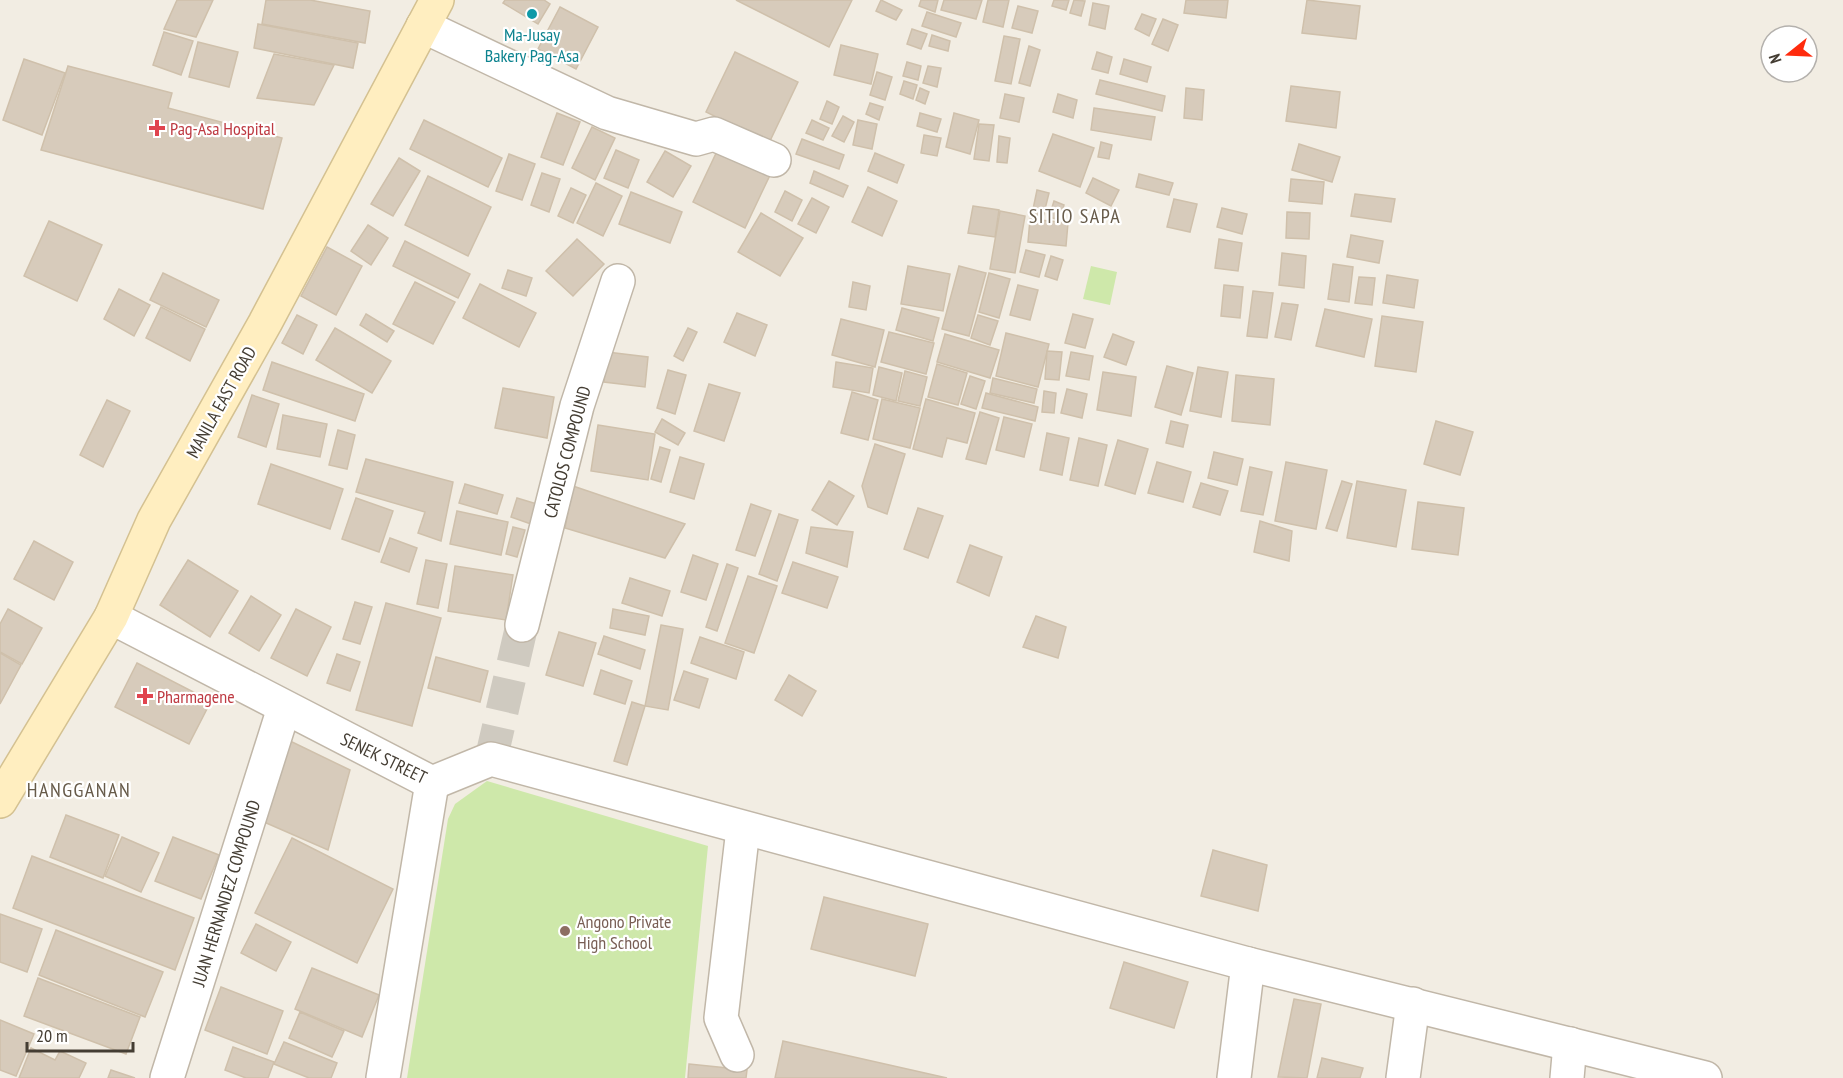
<svg xmlns="http://www.w3.org/2000/svg" width="1843" height="1078" font-family="'PT Sans Narrow',sans-serif">
  <rect width="100%" height="100%" fill="#f2ede3"/>
  <g fill="#cee8aa">
    <polygon points="1091,266 1117,272 1110,305 1083,299"/>
    <polygon points="487,781 708,846 685,1078 407,1078 448,819 455,804"/>
  </g>
  <g fill="#d7cbbb" stroke="#cfc0ab" stroke-width="1.5">
    <polygon points="177,0 213,0 196,37 164,29"/>
    <polygon points="266,0 310,0 370,11 365,43 262,24"/>
    <polygon points="505,0 544,0 550,4 538,24 503,3"/>
    <polygon points="736,0 852,0 829,47"/>
    <polygon points="881,0 902,10 896,20 876,11"/>
    <polygon points="921,0 938,0 935,12 919,6"/>
    <polygon points="944,0 982,0 976,19 941,10"/>
    <polygon points="988,0 1009,0 1003,27 983,22"/>
    <polygon points="1054,0 1069,0 1066,10 1052,6"/>
    <polygon points="1074,0 1085,1 1081,16 1070,13"/>
    <polygon points="1186,0 1228,0 1226,18 1184,13"/>
    <polygon points="1307,0 1360,6 1356,39 1302,33"/>
    <polygon points="1093,3 1109,6 1105,29 1089,25"/>
    <polygon points="1018,6 1038,11 1032,33 1012,28"/>
    <polygon points="560,7 598,27 576,69 538,49"/>
    <polygon points="927,12 961,23 956,37 922,26"/>
    <polygon points="1142,14 1156,19 1149,36 1135,29"/>
    <polygon points="1163,19 1178,25 1168,51 1152,44"/>
    <polygon points="258,24 358,43 353,68 254,48"/>
    <polygon points="912,29 927,34 921,49 907,44"/>
    <polygon points="164,32 193,41 181,75 153,65"/>
    <polygon points="932,35 950,41 948,51 929,46"/>
    <polygon points="1004,36 1020,39 1011,84 995,81"/>
    <polygon points="198,42 238,52 229,87 189,77"/>
    <polygon points="841,45 878,54 871,84 834,75"/>
    <polygon points="1029,46 1040,50 1030,86 1019,83"/>
    <polygon points="735,52 798,82 769,143 706,112"/>
    <polygon points="1097,52 1112,57 1108,73 1092,69"/>
    <polygon points="274,54 334,65 314,105 257,98"/>
    <polygon points="24,59 65,73 42,135 3,120"/>
    <polygon points="1124,59 1151,67 1147,82 1120,74"/>
    <polygon points="907,62 921,66 918,80 903,76"/>
    <polygon points="68,66 172,93 168,108 282,138 263,209 41,150"/>
    <polygon points="928,66 941,68 937,87 923,83"/>
    <polygon points="877,72 892,77 885,100 870,95"/>
    <polygon points="1100,80 1165,96 1162,111 1096,94"/>
    <polygon points="904,81 917,85 913,99 900,94"/>
    <polygon points="1291,86 1340,92 1336,128 1286,121"/>
    <polygon points="920,88 929,92 925,104 916,100"/>
    <polygon points="1186,88 1204,90 1202,120 1184,118"/>
    <polygon points="1005,94 1024,98 1019,122 1000,118"/>
    <polygon points="1058,94 1077,100 1073,118 1053,112"/>
    <polygon points="827,101 839,107 832,124 820,119"/>
    <polygon points="870,103 883,107 879,120 866,114"/>
    <polygon points="1094,108 1155,117 1151,140 1091,130"/>
    <polygon points="557,113 580,122 563,165 541,157"/>
    <polygon points="920,113 941,119 937,132 917,126"/>
    <polygon points="954,113 979,120 970,154 946,147"/>
    <polygon points="843,116 854,122 844,142 832,136"/>
    <polygon points="424,120 502,158 488,187 410,149"/>
    <polygon points="812,120 829,128 823,140 806,133"/>
    <polygon points="858,120 877,124 872,149 853,145"/>
    <polygon points="979,124 994,125 989,161 974,159"/>
    <polygon points="592,127 615,138 595,180 572,168"/>
    <polygon points="1053,134 1094,148 1080,187 1039,171"/>
    <polygon points="924,135 941,138 937,156 921,153"/>
    <polygon points="999,136 1010,138 1007,163 997,162"/>
    <polygon points="802,139 844,155 839,169 796,154"/>
    <polygon points="1101,142 1112,145 1109,159 1098,157"/>
    <polygon points="1299,144 1340,157 1332,182 1292,170"/>
    <polygon points="719,147 771,173 745,228 693,202"/>
    <polygon points="616,150 639,160 628,188 604,178"/>
    <polygon points="665,151 691,166 673,197 647,182"/>
    <polygon points="875,153 904,165 897,183 868,171"/>
    <polygon points="509,154 535,164 522,200 496,191"/>
    <polygon points="399,158 420,171 393,216 371,204"/>
    <polygon points="814,171 848,186 843,197 810,183"/>
    <polygon points="542,173 560,179 549,212 531,205"/>
    <polygon points="1139,174 1173,183 1169,195 1136,187"/>
    <polygon points="428,176 491,207 468,256 405,225"/>
    <polygon points="1093,178 1119,190 1111,206 1086,193"/>
    <polygon points="1291,179 1324,182 1322,204 1289,201"/>
    <polygon points="596,183 622,196 603,236 577,223"/>
    <polygon points="868,187 897,201 882,236 852,222"/>
    <polygon points="571,188 586,195 573,223 558,216"/>
    <polygon points="1037,190 1049,193 1043,217 1032,214"/>
    <polygon points="785,191 802,200 792,221 775,212"/>
    <polygon points="631,192 682,212 670,243 619,224"/>
    <polygon points="1355,194 1395,199 1391,222 1351,216"/>
    <polygon points="812,198 829,207 816,233 798,224"/>
    <polygon points="1174,199 1197,204 1190,232 1167,227"/>
    <polygon points="1054,201 1064,205 1060,220 1049,217"/>
    <polygon points="973,206 999,210 995,237 968,233"/>
    <polygon points="1222,208 1247,214 1242,234 1217,227"/>
    <polygon points="1000,211 1025,216 1015,273 990,269"/>
    <polygon points="1287,212 1310,213 1309,239 1286,238"/>
    <polygon points="761,213 803,238 780,276 738,252"/>
    <polygon points="1030,219 1068,223 1066,246 1028,242"/>
    <polygon points="49,221 102,245 77,301 24,276"/>
    <polygon points="368,225 388,238 371,265 351,251"/>
    <polygon points="1351,235 1383,241 1379,263 1347,257"/>
    <polygon points="577,239 604,264 573,296 546,271"/>
    <polygon points="1219,239 1242,243 1238,271 1215,268"/>
    <polygon points="405,241 470,274 458,298 393,266"/>
    <polygon points="327,247 362,266 336,315 301,296"/>
    <polygon points="1026,250 1045,255 1039,277 1020,272"/>
    <polygon points="1282,253 1306,256 1304,288 1279,285"/>
    <polygon points="1051,256 1063,260 1057,280 1045,276"/>
    <polygon points="1333,264 1353,267 1349,302 1328,299"/>
    <polygon points="908,266 950,274 943,311 901,304"/>
    <polygon points="959,266 986,273 969,336 942,329"/>
    <polygon points="508,270 532,278 526,296 502,288"/>
    <polygon points="163,273 219,300 206,327 150,300"/>
    <polygon points="989,273 1010,279 999,318 979,312"/>
    <polygon points="1387,275 1418,280 1414,308 1383,303"/>
    <polygon points="1359,277 1375,278 1372,305 1355,303"/>
    <polygon points="415,282 455,302 433,344 393,324"/>
    <polygon points="853,282 870,286 866,310 849,307"/>
    <polygon points="480,284 536,313 519,347 463,318"/>
    <polygon points="1018,285 1038,290 1030,320 1010,315"/>
    <polygon points="1224,285 1243,287 1240,318 1221,316"/>
    <polygon points="119,289 150,305 134,336 104,319"/>
    <polygon points="1253,291 1273,293 1267,338 1247,336"/>
    <polygon points="1282,303 1298,305 1291,340 1275,337"/>
    <polygon points="161,307 205,329 190,361 146,338"/>
    <polygon points="902,308 939,318 933,341 896,330"/>
    <polygon points="1325,309 1372,319 1364,357 1316,346"/>
    <polygon points="737,313 767,325 755,356 724,342"/>
    <polygon points="366,314 394,331 387,342 360,325"/>
    <polygon points="1073,314 1093,319 1085,348 1065,343"/>
    <polygon points="297,315 317,325 303,354 282,343"/>
    <polygon points="978,315 998,321 990,345 971,338"/>
    <polygon points="1382,316 1423,322 1416,372 1375,366"/>
    <polygon points="841,319 884,330 875,367 832,355"/>
    <polygon points="335,328 391,361 372,393 316,360"/>
    <polygon points="688,328 697,332 683,361 674,356"/>
    <polygon points="889,332 934,343 926,374 881,362"/>
    <polygon points="1006,333 1049,344 1038,387 996,376"/>
    <polygon points="945,334 999,350 990,378 937,362"/>
    <polygon points="1113,334 1134,342 1126,365 1104,357"/>
    <polygon points="1047,351 1062,352 1059,380 1045,379"/>
    <polygon points="607,352 648,357 645,387 604,382"/>
    <polygon points="1071,352 1093,356 1089,380 1066,376"/>
    <polygon points="272,362 364,394 355,421 263,390"/>
    <polygon points="836,362 873,368 869,393 833,387"/>
    <polygon points="937,364 967,373 958,405 928,397"/>
    <polygon points="1167,366 1193,373 1181,415 1155,407"/>
    <polygon points="879,367 902,373 896,401 873,395"/>
    <polygon points="1198,367 1228,372 1221,417 1190,411"/>
    <polygon points="668,370 686,375 675,414 657,408"/>
    <polygon points="905,371 927,377 920,406 898,401"/>
    <polygon points="1103,372 1136,377 1131,416 1097,410"/>
    <polygon points="1236,375 1274,379 1270,425 1232,421"/>
    <polygon points="970,376 985,381 976,409 961,404"/>
    <polygon points="993,378 1037,389 1034,403 990,393"/>
    <polygon points="709,384 740,393 724,441 694,431"/>
    <polygon points="503,388 554,397 547,438 495,428"/>
    <polygon points="1067,389 1087,394 1082,418 1061,413"/>
    <polygon points="1044,391 1056,393 1054,413 1042,412"/>
    <polygon points="852,392 878,400 868,440 841,433"/>
    <polygon points="986,393 1038,407 1035,421 982,408"/>
    <polygon points="252,395 279,404 266,447 238,437"/>
    <polygon points="882,399 920,408 910,448 873,439"/>
    <polygon points="926,399 975,413 967,443 947,438 942,457 913,449"/>
    <polygon points="107,400 130,411 103,467 80,455"/>
    <polygon points="980,412 999,418 986,464 966,459"/>
    <polygon points="283,415 327,424 320,457 277,449"/>
    <polygon points="1004,417 1032,424 1024,457 996,450"/>
    <polygon points="662,419 685,433 678,445 655,432"/>
    <polygon points="1171,421 1188,425 1183,447 1166,443"/>
    <polygon points="1436,421 1473,432 1460,475 1424,464"/>
    <polygon points="598,425 655,434 648,480 591,471"/>
    <polygon points="338,430 355,435 347,469 329,465"/>
    <polygon points="1047,433 1069,438 1062,475 1040,470"/>
    <polygon points="1079,438 1107,445 1098,486 1070,480"/>
    <polygon points="1118,440 1148,449 1135,494 1105,485"/>
    <polygon points="875,444 905,454 887,514 868,507 862,486"/>
    <polygon points="660,447 670,450 661,482 651,479"/>
    <polygon points="1214,452 1243,459 1237,485 1208,478"/>
    <polygon points="680,457 704,464 694,499 670,492"/>
    <polygon points="366,459 453,482 441,541 418,533 425,512 356,492"/>
    <polygon points="1157,462 1191,472 1183,502 1148,493"/>
    <polygon points="1286,462 1327,470 1316,529 1275,521"/>
    <polygon points="271,464 343,489 330,529 258,504"/>
    <polygon points="1250,467 1272,472 1263,515 1241,511"/>
    <polygon points="829,481 854,496 837,525 812,510"/>
    <polygon points="1342,481 1352,484 1337,531 1326,528"/>
    <polygon points="1357,481 1406,490 1396,547 1347,538"/>
    <polygon points="1201,483 1228,491 1220,515 1193,507"/>
    <polygon points="465,484 503,495 497,514 459,503"/>
    <polygon points="573,486 685,524 665,558 565,528"/>
    <polygon points="356,498 393,511 379,552 342,539"/>
    <polygon points="517,498 537,504 531,524 511,517"/>
    <polygon points="1418,502 1464,508 1458,555 1412,549"/>
    <polygon points="751,504 771,511 755,556 736,550"/>
    <polygon points="918,508 943,516 928,558 904,549"/>
    <polygon points="457,511 508,522 501,555 450,544"/>
    <polygon points="779,514 798,520 777,581 759,574"/>
    <polygon points="1260,521 1292,531 1289,561 1254,552"/>
    <polygon points="513,527 525,530 517,557 506,554"/>
    <polygon points="811,527 853,532 847,567 806,553"/>
    <polygon points="390,538 417,548 409,572 381,562"/>
    <polygon points="34,541 73,562 54,600 14,579"/>
    <polygon points="970,545 1002,557 989,596 957,582"/>
    <polygon points="693,555 718,564 706,600 681,592"/>
    <polygon points="188,560 238,591 210,637 160,605"/>
    <polygon points="426,560 447,564 438,608 417,604"/>
    <polygon points="793,562 838,577 827,608 782,593"/>
    <polygon points="727,564 738,568 717,631 706,627"/>
    <polygon points="455,566 513,575 506,620 448,611"/>
    <polygon points="748,576 777,586 754,653 725,643"/>
    <polygon points="630,578 670,591 662,616 622,603"/>
    <polygon points="251,596 281,615 259,651 229,633"/>
    <polygon points="355,602 372,607 360,644 343,639"/>
    <polygon points="386,603 441,618 412,726 356,710"/>
    <polygon points="8,609 42,628 22,664 0,652 0,624"/>
    <polygon points="296,609 331,627 307,676 271,658"/>
    <polygon points="613,609 649,616 645,635 610,628"/>
    <polygon points="1036,616 1066,627 1058,658 1023,647"/>
    <polygon points="661,625 683,629 668,710 645,706"/>
    <polygon points="559,632 596,643 583,686 546,675"/>
    <polygon points="604,636 645,650 640,669 598,654"/>
    <polygon points="700,637 744,652 736,679 691,663"/>
    <polygon points="0,653 21,665 0,704"/>
    <polygon points="337,654 360,662 350,691 327,683"/>
    <polygon points="436,657 488,671 480,702 428,688"/>
    <polygon points="137,663 211,701 189,744 115,707"/>
    <polygon points="601,670 632,681 625,704 594,694"/>
    <polygon points="684,671 708,679 699,708 674,700"/>
    <polygon points="789,675 816,691 802,716 775,700"/>
    <polygon points="632,702 645,706 627,765 614,761"/>
    <polygon points="288,740 350,770 328,850 264,822"/>
    <polygon points="66,815 119,835 103,878 50,857"/>
    <polygon points="122,837 159,853 141,892 105,876"/>
    <polygon points="173,837 219,855 201,899 155,881"/>
    <polygon points="292,838 393,889 357,963 255,913"/>
    <polygon points="1213,850 1267,865 1258,911 1201,896"/>
    <polygon points="32,856 194,918 175,970 13,908"/>
    <polygon points="824,897 928,924 915,976 811,949"/>
    <polygon points="0,914 42,929 27,972 0,962"/>
    <polygon points="256,924 291,942 276,971 241,953"/>
    <polygon points="56,930 163,972 145,1017 39,975"/>
    <polygon points="1124,962 1188,982 1174,1028 1110,1008"/>
    <polygon points="312,968 379,995 362,1037 295,1009"/>
    <polygon points="38,978 140,1017 126,1054 24,1016"/>
    <polygon points="221,987 283,1011 267,1054 205,1030"/>
    <polygon points="1294,999 1321,1004 1307,1078 1278,1077"/>
    <polygon points="300,1012 344,1031 332,1057 289,1038"/>
    <polygon points="0,1020 34,1034 16,1076 0,1070"/>
    <polygon points="783,1041 947,1078 775,1078"/>
    <polygon points="284,1042 337,1063 331,1078 309,1078 274,1064"/>
    <polygon points="233,1047 274,1062 268,1078 246,1078 225,1070"/>
    <polygon points="31,1048 55,1060 60,1051 86,1063 79,1078 19,1078"/>
    <polygon points="1322,1058 1363,1068 1360,1078 1317,1078"/>
    <polygon points="689,1064 747,1070 746,1078 688,1078"/>
    <polygon points="111,1070 135,1078 108,1078"/>
  </g>
  <g fill="none" stroke-linecap="round" stroke-linejoin="round">
    <polyline stroke="#cfcac0" stroke-width="33" stroke-dasharray="33 16" stroke-linecap="butt" points="491,759 522,625"/>
    <defs>
      <g id="street">
        <polyline points="423,26 607,113 696,139 714,134 774,160"/>
        <polyline points="111,617 432,783"/>
        <polyline points="522,625 577,406 618,281"/>
        <polyline points="432,783 491,759 1248,964 1705,1078"/>
        <polyline points="737,1055 721,1018 743,829"/>
        <polyline points="167,1078 284,708"/>
        <polyline points="383,1078 432,783"/>
        <polyline points="1234,1078 1248,964"/>
        <polyline points="1403,1078 1413,1004"/>
        <polyline points="1567,1078 1570,1044"/>
      </g>
      <polyline id="secondary" points="0,801 111,617 154,520 265,323 437,0"/>
    </defs>
    <use href="#street" stroke="#c1b7a8" stroke-width="36"/>
    <use href="#secondary" stroke="#d4c191" stroke-width="36"/>
    <use href="#street" stroke="#fff" stroke-width="33"/>
    <use href="#secondary" stroke="#ffeec0" stroke-width="33"/>
  </g>
  <circle fill="#0f9aa8" stroke="#fff" stroke-width="2" cx="532" cy="14" r="6"/>
  <g fill="#e0444e" stroke="#fff" stroke-width="2">
    <path d="M154 119h6v6h6v6h-6v6h-6v-6h-6v-6h6z"/>
    <path d="M142 687h6v6h6v6h-6v6h-6v-6h-6v-6h6z"/>
  </g>
  <circle fill="#8d6e63" stroke="#fff" stroke-width="2" cx="565" cy="931" r="6"/>
  <g text-anchor="middle" dominant-baseline="central" stroke-width="4.5" stroke-linejoin="round" paint-order="stroke">
    <g font-size="18" fill="#0d838f" stroke="#fff">
      <text x="532" y="34">Ma-Jusay<tspan x="532" dy="21">Bakery Pag-Asa</tspan></text>
    </g>
    <g font-size="18" fill="#be3a42" stroke="#fff" text-anchor="start">
      <text x="170" y="128">Pag-Asa Hospital</text>
      <text x="157" y="696">Pharmagene</text>
    </g>
    <g font-size="18" fill="#443d33" stroke="#fff">
      <text transform="translate(221 402) rotate(-61)">MANILA EAST ROAD</text>
      <text transform="translate(567 452) rotate(-75)">CATOLOS COMPOUND</text>
      <text transform="translate(384 758) rotate(26)">SENEK STREET</text>
      <text transform="translate(226 893) rotate(-73)">JUAN HERNANDEZ COMPOUND</text>
    </g>
    <g font-size="18" fill="#785e54" stroke="#fff" text-anchor="start">
      <text x="577" y="921">Angono Private<tspan x="577" dy="21">High School</tspan></text>
    </g>
    <g font-size="20" letter-spacing="1.5" fill="#675b4a" stroke="#fff">
      <text x="1075" y="216">SITIO SAPA</text>
      <text x="79" y="790">HANGGANAN</text>
    </g>
  </g>
  <g transform="translate(1789 54) rotate(252)"><circle r="28" fill="#ffffff" stroke="#b4b1ad" stroke-width="1.5"/>
  <path d="M0-4.5L10 22L0 15L-10 22Z" fill="#ff2b0d"/>
  <text y="-9" font-size="16" font-weight="bold" text-anchor="middle" fill="#443d33">N</text>
  </g>
  <path d="M27 1042v9h106v-9" fill="none" stroke="#443d33" stroke-width="3"/>
  <text x="36" y="1042" font-size="18" fill="#443d33" stroke="#ffffff" stroke-width="4.5" paint-order="stroke">20 m</text>
</svg>
